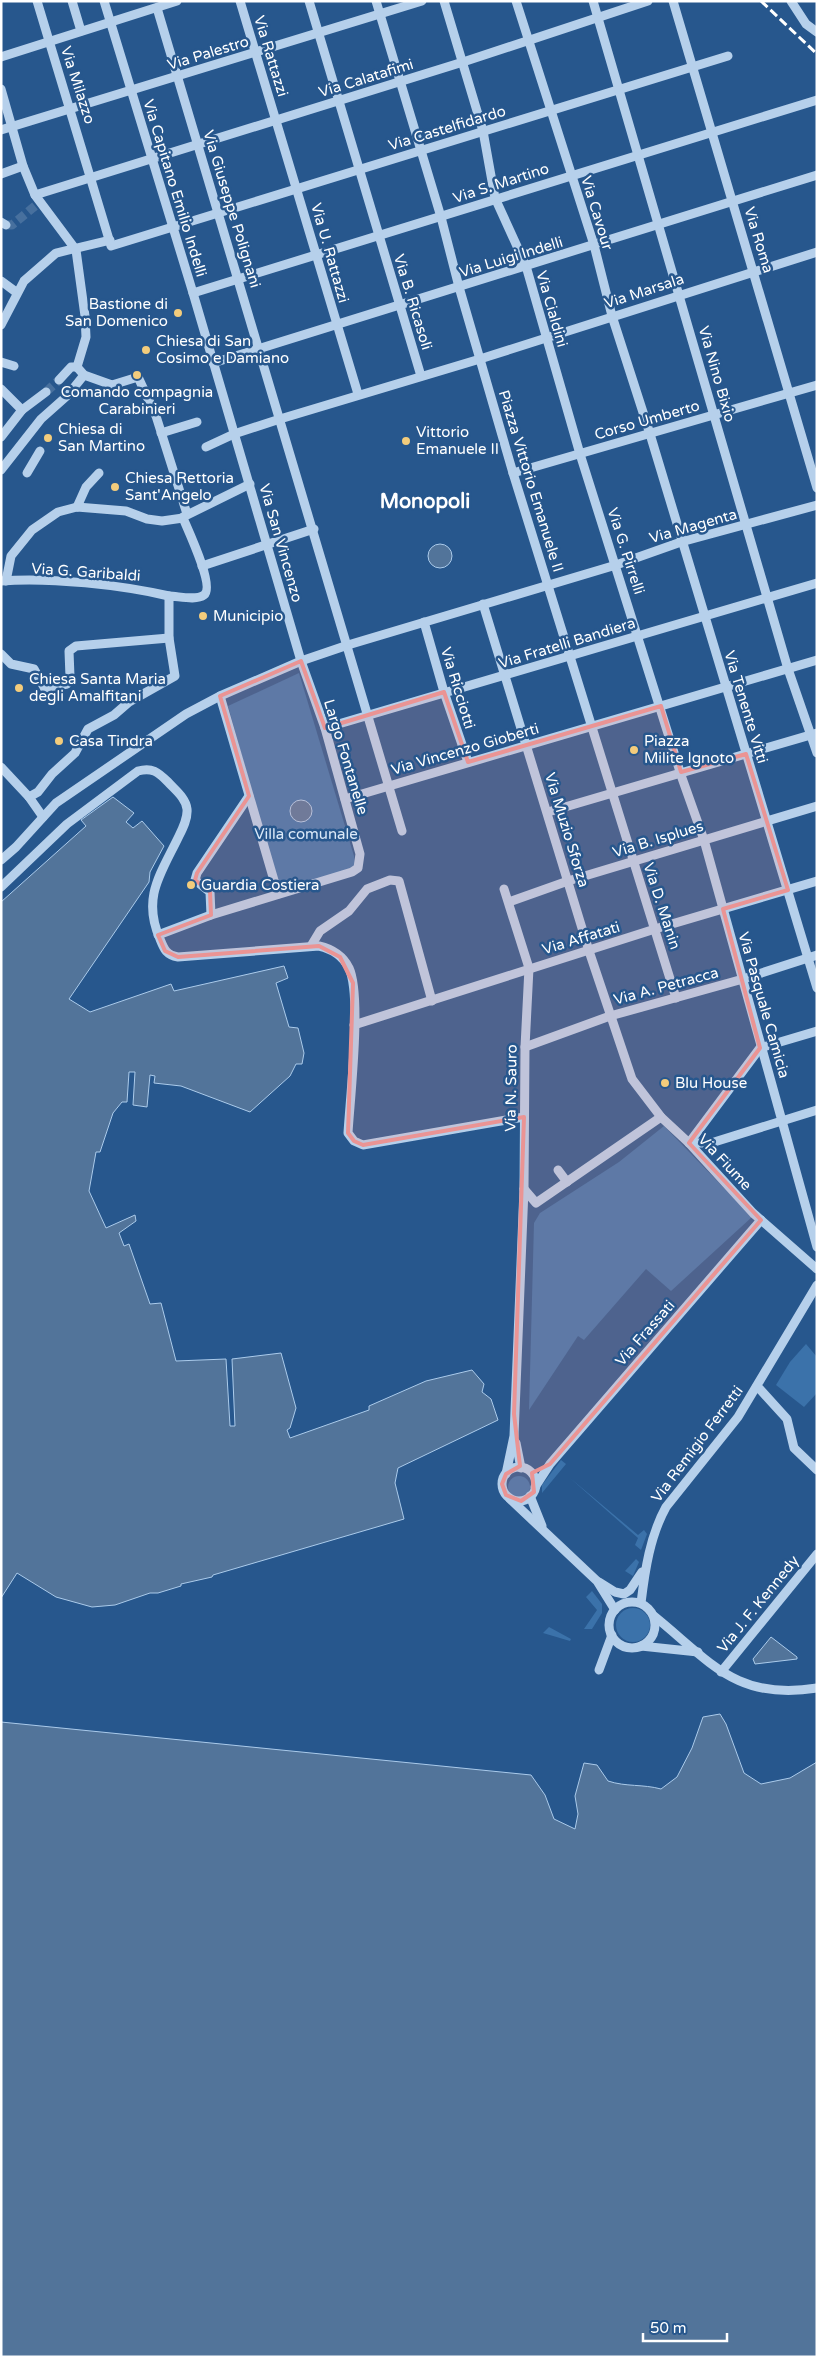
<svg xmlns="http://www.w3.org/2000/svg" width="818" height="2358" font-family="'Varela Round',sans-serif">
  <rect width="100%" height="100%" fill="#27578d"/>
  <g fill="#3b72aa">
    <polygon points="299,673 354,856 355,865 350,871 280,892 228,706"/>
    <polygon points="664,1126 752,1217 671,1291 646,1269 584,1340 578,1336 529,1410 534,1223 540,1213 619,1162"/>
    <polygon points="806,1344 817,1357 817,1393 804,1407 776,1385 790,1362"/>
    <polygon points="561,1460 566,1464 542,1493 542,1485"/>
    <circle cx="519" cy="1487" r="11"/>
    <polygon points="570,1478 638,1535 644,1530 647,1534 641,1550 635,1545 638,1538"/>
    <polygon points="636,1559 639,1562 633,1576 625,1571"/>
    <polygon points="592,1591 602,1604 602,1613 592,1629 584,1629 597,1610 586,1597"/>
    <circle cx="633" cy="1625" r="17"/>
    <polygon points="549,1627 571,1639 570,1641 543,1633"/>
  </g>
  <g fill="#52749a" stroke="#abcbeb">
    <circle cx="440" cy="556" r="12"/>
    <polygon points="113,797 134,813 126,822 133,828 142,821 164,846 150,872 149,882 69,999 90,1012 171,984 174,991 284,966 288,978 276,983 289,1027 298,1028 304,1053 302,1064 296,1064 290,1076 250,1112 181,1086 154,1083 155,1076 150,1075 147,1107 133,1105 135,1072 129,1072 127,1102 122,1102 113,1113 100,1152 96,1152 89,1191 106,1228 135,1215 136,1221 119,1233 124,1246 129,1244 150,1304 161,1303 176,1361 226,1359 230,1426 235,1426 232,1359 281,1353 296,1408 290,1428 287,1430 290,1438 369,1410 369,1406 426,1381 472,1370 484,1384 482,1392 491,1399 498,1420 398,1468 395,1483 404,1519 213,1575 212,1577 181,1584 181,1586 158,1593 150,1593 115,1605 92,1607 56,1597 17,1573 1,1598 1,902 86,826 81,820"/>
    <circle cx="301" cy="811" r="11"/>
    <polygon points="771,1637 797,1657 797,1659 755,1664 753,1659"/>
    <path d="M720,1714L726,1724L744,1773L761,1784L790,1778L817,1762V2357H1V1722L531,1775L545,1795L554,1819L575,1829L578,1814L575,1796L584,1763L597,1765L608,1781C626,1787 643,1784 661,1789L677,1777L692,1748L703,1717Z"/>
  </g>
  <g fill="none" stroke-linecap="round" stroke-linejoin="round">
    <g stroke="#47709e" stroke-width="9" stroke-dasharray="9 4.5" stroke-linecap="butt">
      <polyline points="6,225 12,225 35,206"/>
      <polyline points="46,392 59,380"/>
    </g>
    <g stroke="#b6d0eb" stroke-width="9">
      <polyline points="37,1 111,246 728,56"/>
      <polyline points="72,1 81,31"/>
      <polyline points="104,1 193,293 301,661 325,728 360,854 358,868 352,872 211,915 158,935"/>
      <polyline points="240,1 358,394"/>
      <polyline points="309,1 421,376"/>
      <polyline points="376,1 441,217 459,287 513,473 676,998"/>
      <polyline points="444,1 483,131 495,198 526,266 580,454 682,778 704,840 817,1247"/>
      <polyline points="516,1 594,245 612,316 650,434 817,988"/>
      <polyline points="593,1 788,669 817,753"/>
      <polyline points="673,1 817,488"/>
      <polyline points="791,1 806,24 817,32"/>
      <polyline points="157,8 402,831"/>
      <polyline points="1,57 177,1"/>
      <polyline points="1,89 23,166 35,195 76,250"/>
      <polyline points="1,130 422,1"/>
      <polyline points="1,174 23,166"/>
      <polyline points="35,195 463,62 648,1"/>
      <polyline points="1,222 6,225"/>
      <polyline points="76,250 85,316 86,337 77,367"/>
      <polyline points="1,281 16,292"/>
      <polyline points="193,293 817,100"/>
      <polyline points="1,325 24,281 56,253 110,240"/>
      <polyline points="1,362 14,366"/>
      <polyline points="213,363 817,175"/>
      <polyline points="77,367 84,375 112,385 138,377 156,416 187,514"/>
      <polyline points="59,380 71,367 77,367"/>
      <polyline points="1,389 22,410"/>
      <polyline points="161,433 197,422"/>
      <polyline points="1,437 22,410 46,392"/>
      <polyline points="206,447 234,434 280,419 480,359 817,252"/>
      <polyline points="1,470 41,419 68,395 84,375"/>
      <polyline points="27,473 40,451"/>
      <polyline points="513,473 817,385"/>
      <polyline points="77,507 86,487 99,473"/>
      <polyline points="183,517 250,484"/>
      <polyline points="202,566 314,529"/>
      <path d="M1,581C49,577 122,585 169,596"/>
      <polyline points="6,581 11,556 32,530 58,512 77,507 126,511 147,519 162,521 183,518"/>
      <polyline points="483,604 589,951 632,1079 661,1117 689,1143 753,1213 817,1269"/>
      <polyline points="424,622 444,692 468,762"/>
      <polyline points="1,654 11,664 34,669 45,689 67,684 70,677 69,651 76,646 169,638"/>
      <polyline points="220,696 278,894"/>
      <polyline points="325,728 817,583"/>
      <polyline points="1,767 29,797"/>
      <polyline points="345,799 817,660"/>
      <polyline points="548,812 817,733"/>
      <path d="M43,817L29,797L38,792L52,774L75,753L88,729L114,715L129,702L175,676L169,638V596C178,596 196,601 204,595C215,587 188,530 183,518"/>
      <polyline points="1,860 16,847 56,803 186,714 220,696 301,661 348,645 616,565 681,542 817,505"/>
      <path d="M1,887L67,824L138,771C152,767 158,772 168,782C175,790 186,798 187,809C188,819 182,830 178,838C160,875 142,898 160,939C164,949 166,955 178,957L319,946C332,949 343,956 349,968C362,996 350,1098 348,1133L354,1141L363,1145L524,1117"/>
      <polyline points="504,889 529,968 525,1047 524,1189 514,1436 506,1474"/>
      <polyline points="509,902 568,881 817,806"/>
      <polyline points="211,915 210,892 195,880 197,873 249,796"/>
      <polyline points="311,946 320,931 349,911 367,889 390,880 399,881 432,1001"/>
      <polyline points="354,1025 655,929 817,881"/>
      <polyline points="525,1047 610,1016 743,979 817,955"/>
      <polyline points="689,1143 760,1048 817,1031"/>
      <polyline points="689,1143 711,1143 817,1110"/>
      <polyline points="558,1170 567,1182"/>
      <polyline points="524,1189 536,1203 661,1117"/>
      <polyline points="757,1386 787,1419 794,1448 817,1470"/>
      <polyline points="516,1443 521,1468"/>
      <circle cx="519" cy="1484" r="17"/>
      <polyline points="535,1487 550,1464 761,1220"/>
      <polyline points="530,1496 542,1526"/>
      <polyline points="510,1499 597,1581 615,1610"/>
      <polyline points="599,1582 615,1592 624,1594 630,1590 642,1572"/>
      <circle cx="632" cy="1625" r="23"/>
      <path d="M641,1603C645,1570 650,1536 666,1507L738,1417L817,1285"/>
      <path d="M654,1616C711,1662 736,1701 817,1688"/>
      <polyline points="641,1646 698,1652"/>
      <polyline points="599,1670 612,1635"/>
      <polyline points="721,1672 817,1554"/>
    </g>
    <polyline stroke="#fff" stroke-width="3" stroke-dasharray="9 4" stroke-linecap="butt" points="761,1 817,54"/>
  </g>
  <path fill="#ea9494" fill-opacity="0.2" stroke="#ea9494" stroke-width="4" stroke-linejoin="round" d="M301,661L325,728L444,692L468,762L661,706L681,772L746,754L788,890L723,909L760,1048L689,1143L761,1220L550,1464L532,1473L534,1492L521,1501L506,1495L502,1484L506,1474L520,1466L514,1414L524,1117L363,1145L354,1141L348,1133L353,983L340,957L319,946L178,957L165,951L158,935L211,915L210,892L195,880L197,873L249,796L220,696Z"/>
  <g fill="#f3cc7c" stroke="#27578d" stroke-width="2">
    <circle cx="178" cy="313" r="5"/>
    <circle cx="146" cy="350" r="5"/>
    <circle cx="137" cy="375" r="5"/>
    <circle cx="48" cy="438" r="5"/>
    <circle cx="406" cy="441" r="5"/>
    <circle cx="115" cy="487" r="5"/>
    <circle cx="203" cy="616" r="5"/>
    <circle cx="19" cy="688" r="5"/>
    <circle cx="59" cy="741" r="5"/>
    <circle cx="634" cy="750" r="5"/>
    <circle cx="191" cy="885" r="5"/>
    <circle cx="665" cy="1083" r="5"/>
  </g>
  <g text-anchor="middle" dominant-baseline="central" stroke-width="5" stroke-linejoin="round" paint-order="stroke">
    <g font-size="15" fill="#fff" stroke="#27578d">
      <text transform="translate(208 53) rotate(-17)">Via Palestro</text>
      <text transform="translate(271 56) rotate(73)">Via Rattazzi</text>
      <text transform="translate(366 78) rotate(-17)">Via Calatafimi</text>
      <text transform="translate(78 85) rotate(72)">Via Milazzo</text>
      <text transform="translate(447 128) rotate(-17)">Via Castelfidardo</text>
      <text transform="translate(501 183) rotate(-18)">Via S. Martino</text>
      <text transform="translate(175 188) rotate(73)">Via Capitano Emilio Indelli</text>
      <text transform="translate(232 209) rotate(73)">Via Giuseppe Polignani</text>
      <text transform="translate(597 213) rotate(73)">Via Cavour</text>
      <text transform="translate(759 240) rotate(73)">Via Roma</text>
      <text transform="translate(330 253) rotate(74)">Via U. Rattazzi</text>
      <text transform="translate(511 257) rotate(-17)">Via Luigi Indelli</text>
      <text transform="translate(644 291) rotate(-18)">Via Marsala</text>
      <text transform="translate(413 302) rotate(73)">Via B. Ricasoli</text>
      <text transform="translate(552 309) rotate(74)">Via Cialdini</text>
      <text transform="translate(717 374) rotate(74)">Via Nino Bixio</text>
      <text transform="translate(647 420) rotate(-16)">Corso Umberto</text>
      <text transform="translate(531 481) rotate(73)">Piazza Vittorio Emanuele II</text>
      <text transform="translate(693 526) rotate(-16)">Via Magenta</text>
      <text transform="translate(281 543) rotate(74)">Via San Vincenzo</text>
      <text transform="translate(626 551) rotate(72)">Via G. Pirrelli</text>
      <text transform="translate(86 572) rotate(4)">Via G. Garibaldi</text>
      <text transform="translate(567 643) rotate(-17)">Via Fratelli Bandiera</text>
      <text transform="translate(458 688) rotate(73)">Via Ricciotti</text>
      <text transform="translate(746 707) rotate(73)">Via Tenente Vitti</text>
      <text transform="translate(465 749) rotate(-16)">Via Vincenzo Gioberti</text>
      <text transform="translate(346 757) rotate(73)">Largo Fontanelle</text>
      <text transform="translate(567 830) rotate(73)">Via Muzio Sforza</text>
      <text transform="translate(658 839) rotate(-17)">Via B. Isplues</text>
      <text transform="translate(662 906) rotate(72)">Via D. Manin</text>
      <text transform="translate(581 938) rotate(-17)">Via Affatati</text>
      <text transform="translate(666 986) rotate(-15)">Via A. Petracca</text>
      <text transform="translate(764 1005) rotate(74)">Via Pasquale Camicia</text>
      <text transform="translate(511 1088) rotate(-89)">Via N. Sauro</text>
      <text transform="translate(725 1162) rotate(47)">Via Fiume</text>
      <text transform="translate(645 1333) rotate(-49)">Via Frassati</text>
      <text transform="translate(697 1444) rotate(-53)">Via Remigio Ferretti</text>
      <text transform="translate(758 1604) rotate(-51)">Via J. F. Kennedy</text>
    </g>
    <g font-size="15" fill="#fff" stroke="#27578d" text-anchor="start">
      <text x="168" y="304" text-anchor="end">Bastione di<tspan x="168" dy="17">San Domenico</tspan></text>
      <text x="156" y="341">Chiesa di San<tspan x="156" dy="17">Cosimo e Damiano</tspan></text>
      <text x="137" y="392" text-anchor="middle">Comando compagnia<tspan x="137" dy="17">Carabinieri</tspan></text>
      <text x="58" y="429">Chiesa di<tspan x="58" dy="17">San Martino</tspan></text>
      <text x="416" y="432">Vittorio<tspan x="416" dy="17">Emanuele II</tspan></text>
      <text x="125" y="478">Chiesa Rettoria<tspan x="125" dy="17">Sant'Angelo</tspan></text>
      <text x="213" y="616">Municipio</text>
      <text x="29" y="679">Chiesa Santa Maria<tspan x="29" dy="17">degli Amalfitani</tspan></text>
      <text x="69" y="741">Casa Tindra</text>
      <text x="644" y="741">Piazza<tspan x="644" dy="17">Milite Ignoto</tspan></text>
      <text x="201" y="885">Guardia Costiera</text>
      <text x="675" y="1083">Blu House</text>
    </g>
    <g font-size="15" fill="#dbe9f8" stroke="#27578d">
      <text x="306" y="834">Villa comunale</text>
    </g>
    <g font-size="20" font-weight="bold" fill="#fff" stroke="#27578d">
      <text x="425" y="502">Monopoli</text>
    </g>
  </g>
  <rect width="818" height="2358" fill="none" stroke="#ffffff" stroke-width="5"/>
  <path d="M643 2333v8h84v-8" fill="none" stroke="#ffffff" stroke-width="2.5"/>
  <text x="650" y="2333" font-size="15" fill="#ffffff" stroke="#27578d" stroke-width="4" paint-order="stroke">50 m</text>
</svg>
